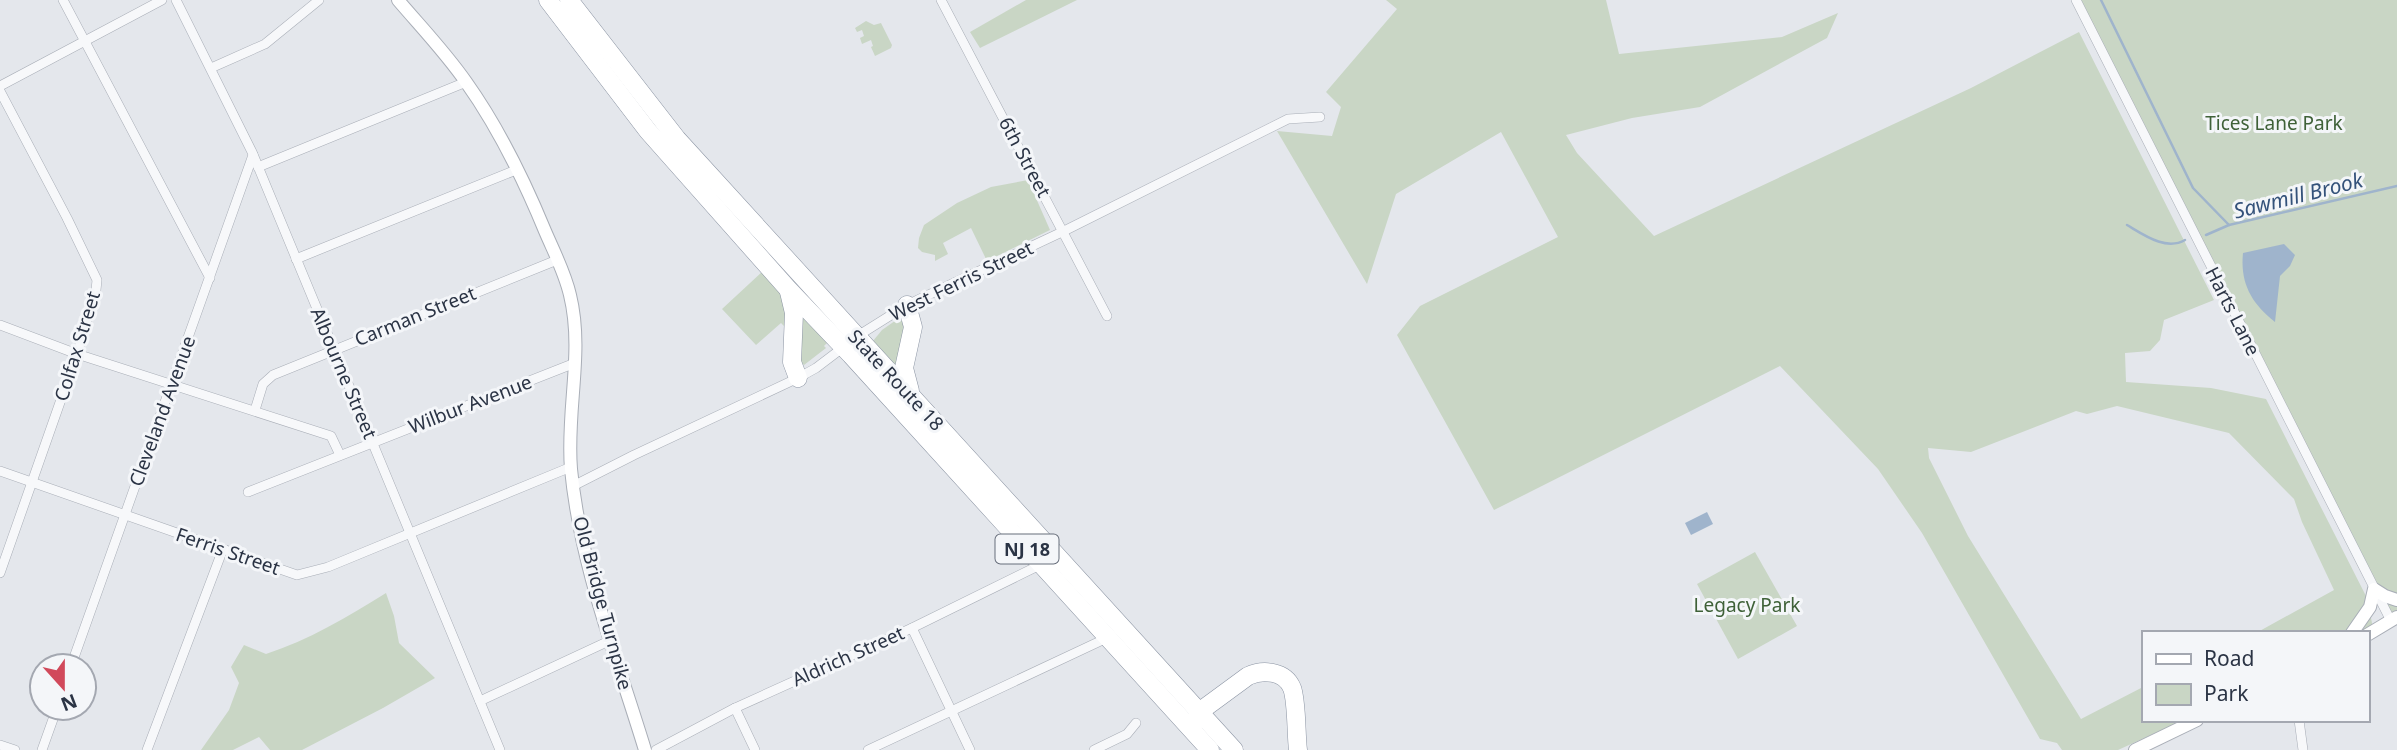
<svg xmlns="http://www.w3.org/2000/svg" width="2397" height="750" font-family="'Noto Sans',sans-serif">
  <rect width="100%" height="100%" fill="#e4e7ec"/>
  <g fill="#c9d6c5">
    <polygon points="1026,0 1077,0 980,48 970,32"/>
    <polygon points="1386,0 1606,0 1619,54 1782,37 1838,13 1827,38 1700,107 1632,118 1566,135 1577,153 1654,236 1971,88 2079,32 2214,300 2164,320 2160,340 2150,351 2125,353 2126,382 2211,388 2266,399 2367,598 2373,628 2364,633 2256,633 2334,590 2302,522 2294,499 2229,433 2117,406 2087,414 2076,411 1971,452 1928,448 1929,458 1968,536 2081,719 2143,687 2143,720 2184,720 2118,750 2062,750 2057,743 2040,739 1922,533 1878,469 1780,366 1494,510 1397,335 1420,306 1558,237 1501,132 1396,194 1367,284 1277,131 1332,136 1341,107 1326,92 1397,9"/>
    <polygon points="2076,0 2397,0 2397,617 2391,621"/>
    <polygon points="866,21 874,25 881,23 892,45 891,48 875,56 871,47 873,46 871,40 862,44 860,38 864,36 862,30 857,32 855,28"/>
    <polygon points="1028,180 1050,230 987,261 971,228 943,243 948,254 935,261 935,255 922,252 918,248 919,238 924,225 957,203 991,187"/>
    <polygon points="763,271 786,300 787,329 781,323 756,345 722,309"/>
    <polygon points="801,314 828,342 824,346 826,348 804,365 799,361"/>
    <polygon points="902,316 908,320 899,369 873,341 882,330"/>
    <polygon points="1755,552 1797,626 1738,659 1697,584"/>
    <path d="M386,593L394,616L399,643L435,678L383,708L302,750H270L259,737L233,750H201L229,710L239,683L231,667L244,645L266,654C309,640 347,617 386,593Z"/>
  </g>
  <g fill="#9fb4cc">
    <path d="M2284,244L2295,255L2290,266L2280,276L2275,322C2251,303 2240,283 2243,253Z"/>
    <polygon points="1707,512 1713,524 1691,535 1685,523"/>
  </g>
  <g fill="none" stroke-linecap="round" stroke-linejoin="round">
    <g stroke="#9fb4cc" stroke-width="2.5">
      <polyline points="2101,0 2193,188 2229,225"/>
      <path d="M2127,225C2144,235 2166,251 2185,240"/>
      <polyline points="2206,235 2229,225 2397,186"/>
    </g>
    <defs>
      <g id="street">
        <polyline points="63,0 210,278"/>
        <polyline points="176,0 252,152 500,750"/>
        <polyline points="941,0 1107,316"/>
        <polyline points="2076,0 2391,621"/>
        <polyline points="211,68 265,44 319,0"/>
        <polyline points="0,86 162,0"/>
        <polyline points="0,91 67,218 97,280 96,290 77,354 0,573"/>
        <polyline points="258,167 466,82"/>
        <polyline points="296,259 516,170"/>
        <polyline points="0,325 77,354 331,436 340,455"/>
        <polyline points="856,337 907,305 1064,231 1288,119 1320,117"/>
        <polyline points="255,410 263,384 273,375 557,260"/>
        <polyline points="0,471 297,575 328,567 571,467"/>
        <polyline points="573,486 634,455 798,378 816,368 845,346"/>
        <polyline points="248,492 575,363"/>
        <polyline points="912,628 970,750"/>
        <polyline points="71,666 253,155"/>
        <polyline points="480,701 611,640"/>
        <polyline points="735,708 755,750"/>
        <polyline points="2299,720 2303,750"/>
        <polyline points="0,745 15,750"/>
        <polyline points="42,750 57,708"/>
        <polyline points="147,750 223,549"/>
        <polyline points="656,750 735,708 912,628 1042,564"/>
        <polyline points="868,750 1109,637"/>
        <polyline points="1094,750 1127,734 1136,723"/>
      </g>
      <g id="secondary">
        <path d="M398,0C421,27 446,53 466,82C498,127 524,180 545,231C554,252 565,273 570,295C584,352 566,410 571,469C580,565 617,658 645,750"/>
        <polyline points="2352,633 2370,607 2374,589 2385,596 2397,600"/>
        <polyline points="2367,635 2397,617"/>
        <polyline points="2135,750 2197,720"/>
      </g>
      <g id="highway">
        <polyline points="548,0 648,131 788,289 851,355 1210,750"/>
        <polyline points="569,0 677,139 1234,750"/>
        <polyline points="789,292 794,313 792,362 798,378"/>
        <polyline points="907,305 913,327 904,368 910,391"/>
        <path d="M1195,722L1199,712L1248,676C1263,669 1285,671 1292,688C1297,701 1296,735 1298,750"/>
      </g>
    </defs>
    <use href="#street" stroke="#a9aeb7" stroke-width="10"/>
    <use href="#secondary" stroke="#a9aeb7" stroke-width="14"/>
    <use href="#highway" stroke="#8b94a3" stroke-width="19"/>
    <use href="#street" stroke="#f7f8fa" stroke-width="9"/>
    <use href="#secondary" stroke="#fff" stroke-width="12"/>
    <use href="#highway" stroke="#fff" stroke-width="18"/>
  </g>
  <g text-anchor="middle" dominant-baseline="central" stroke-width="6" stroke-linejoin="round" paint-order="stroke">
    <rect fill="#f4f6f9" stroke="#676e7b" stroke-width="2" x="995.5" y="534.5" width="63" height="29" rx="5"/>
    <g font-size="18" font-weight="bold" fill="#2b3445">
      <text x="1027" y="549">NJ 18</text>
    </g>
    <g font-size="19" fill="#3f6138" stroke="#f4f6f9">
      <text x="2274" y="123">Tices Lane Park</text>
      <text x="1747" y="605">Legacy Park</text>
    </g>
    <g font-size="19" fill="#2b3445" stroke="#f4f6f9">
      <text transform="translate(1025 157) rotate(62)">6th Street</text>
      <text transform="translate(961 281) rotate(-26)">West Ferris Street</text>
      <text transform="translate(2233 311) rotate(63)">Harts Lane</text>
      <text transform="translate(415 316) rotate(-22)">Carman Street</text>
      <text transform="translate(77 346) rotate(-73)">Colfax Street</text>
      <text transform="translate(344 373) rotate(67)">Albourne Street</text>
      <text transform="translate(896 380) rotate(47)">State Route 18</text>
      <text transform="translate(470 404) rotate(-21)">Wilbur Avenue</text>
      <text transform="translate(162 411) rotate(-70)">Cleveland Avenue</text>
      <text transform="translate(228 551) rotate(19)">Ferris Street</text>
      <text transform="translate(603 603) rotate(75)">Old Bridge Turnpike</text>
      <text transform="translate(848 656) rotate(-24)">Aldrich Street</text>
    </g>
    <g font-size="21" font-style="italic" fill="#34527a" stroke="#f4f6f9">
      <text transform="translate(2298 195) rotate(-14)">Sawmill Brook</text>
    </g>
  </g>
  <rect x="2142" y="631" width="228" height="91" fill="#f4f6f9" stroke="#a4a8b1" stroke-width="2"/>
  <rect x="2156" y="654" width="35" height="10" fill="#ffffff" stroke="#a4a8b1" stroke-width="2"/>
  <text x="2204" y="666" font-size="21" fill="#2b3445">Road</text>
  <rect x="2156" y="684" width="35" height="21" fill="#c9d6c5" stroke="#a4a8b1" stroke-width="2"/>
  <text x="2204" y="701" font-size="21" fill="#2b3445">Park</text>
  <g transform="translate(63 687) rotate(159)"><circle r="33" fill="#f4f6f9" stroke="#a4a8b1" stroke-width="2"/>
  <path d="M0-5L12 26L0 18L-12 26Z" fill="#d1495b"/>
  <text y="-10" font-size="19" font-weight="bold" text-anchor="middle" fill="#2b3445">N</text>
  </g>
</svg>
